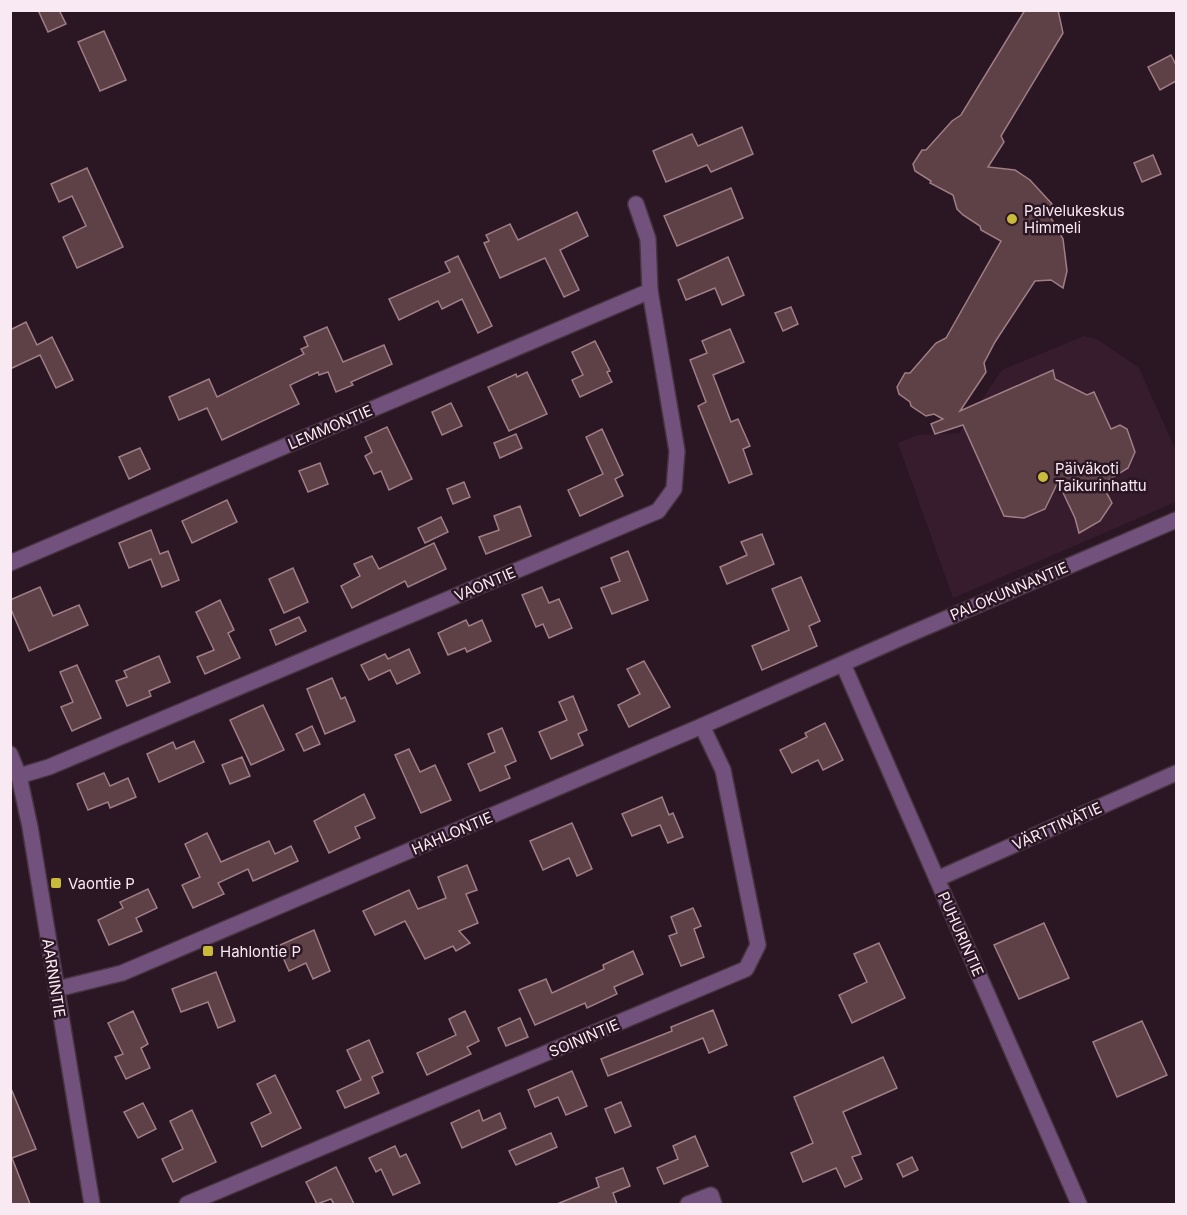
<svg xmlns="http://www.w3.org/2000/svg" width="1187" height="1215" font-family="Inter,sans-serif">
  <rect width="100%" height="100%" fill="#2b1624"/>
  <polygon fill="#371c2e" points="1084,336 1097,339 1139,368 1176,451 1176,502 953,598 898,443 918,435 959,433 1002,370"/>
  <g fill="#5e4147" stroke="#9f7e85" stroke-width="1.5">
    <polygon points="38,10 59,10 66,24 48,32"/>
    <polygon points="1025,10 1058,10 1063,33 1001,136 1004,142 988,167 1015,170 1030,180 1052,204 1046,209 1063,239 1067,271 1063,288 1051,280 1035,281 995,342 984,363 986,372 960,411 1053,370 1055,379 1087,395 1094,392 1111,429 1120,425 1127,429 1135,452 1128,468 1102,484 1112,503 1100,521 1079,533 1075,518 1058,482 1045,509 1024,518 1004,516 963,425 935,434 931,424 943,419 934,414 926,416 911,406 910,402 899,394 897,387 905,373 910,373 936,343 946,338 1001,241 981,230 980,226 963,215 957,209 953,195 930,183 931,181 915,171 913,164 922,150 926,150 952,121 961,115"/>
    <polygon points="104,31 126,80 100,91 78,42"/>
    <polygon points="1171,55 1176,65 1176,81 1160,90 1148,67"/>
    <polygon points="742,127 753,154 711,172 707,165 666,182 653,151 692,134 698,146"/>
    <polygon points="1153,155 1161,174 1142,182 1134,163"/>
    <polygon points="87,168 123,247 77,268 63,237 86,226 72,196 59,202 51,184"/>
    <polygon points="731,188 743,218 677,246 664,216"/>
    <polygon points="577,212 588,236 560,250 579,290 564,297 545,258 500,278 484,243 489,241 486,235 510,224 518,240"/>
    <polygon points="458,256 492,326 478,333 462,299 442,309 438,301 399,320 389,299 450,272 445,262"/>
    <polygon points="728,257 744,295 722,305 715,288 686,300 678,280"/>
    <polygon points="791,307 798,324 783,331 775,313"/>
    <polygon points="26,322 37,345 52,337 73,380 56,388 40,355 10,369 10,330"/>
    <polygon points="327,327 343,362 384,345 392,364 351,382 353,385 336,392 328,372 319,375 318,372 290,385 299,404 222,440 207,408 179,420 169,397 209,379 217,397 304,354 301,349 308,346 304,337"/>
    <polygon points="730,329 744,362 713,375 731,422 738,419 750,446 743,449 752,474 729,483 698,406 706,402 690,360 707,353 702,341"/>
    <polygon points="595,341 610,371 607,372 612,382 580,397 572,380 583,375 572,352"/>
    <polygon points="527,372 547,414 509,431 488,387 516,374 517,377"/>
    <polygon points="451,403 462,426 442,435 432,412"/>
    <polygon points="387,427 412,479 389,490 381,471 374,474 365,456 372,452 365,437"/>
    <polygon points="602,429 623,475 615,479 623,496 580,516 568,490 603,474 586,437"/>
    <polygon points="516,434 522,448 500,458 494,443"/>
    <polygon points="140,448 150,469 129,479 119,457"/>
    <polygon points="320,463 328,484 308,492 299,471"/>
    <polygon points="464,482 470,497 453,504 447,489"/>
    <polygon points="227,500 237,522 192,543 182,521"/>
    <polygon points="520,506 531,536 486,554 479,537 499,530 494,516"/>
    <polygon points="441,517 448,532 425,543 418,528"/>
    <polygon points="151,530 160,554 168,551 179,580 162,587 151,559 129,568 119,543"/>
    <polygon points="762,534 774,564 727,584 720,567 747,555 741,542"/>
    <polygon points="434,543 446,569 408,587 405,581 352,608 341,586 360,576 354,564 372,556 379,569"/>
    <polygon points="628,551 648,600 612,614 601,588 620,581 611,558"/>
    <polygon points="293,568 308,602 284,613 269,579"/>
    <polygon points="801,577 820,621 809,626 817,646 762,670 752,646 789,630 772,589"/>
    <polygon points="40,587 53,616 79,605 88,625 29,651 10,607 10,600"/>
    <polygon points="542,587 549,603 559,599 572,628 549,638 543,624 536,627 522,595"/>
    <polygon points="220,600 234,630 228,633 240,658 205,674 197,657 214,650 196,612"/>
    <polygon points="299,617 306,631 276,645 270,630"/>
    <polygon points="466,620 469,626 482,620 491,641 467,652 465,648 448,655 438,633"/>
    <polygon points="409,649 420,673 397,684 390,670 369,680 361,665 385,654 388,659"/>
    <polygon points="159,656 170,682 149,691 151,696 127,706 116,681 127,677 124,671"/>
    <polygon points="644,661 670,707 629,727 618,705 640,694 627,669"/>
    <polygon points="77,665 101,718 72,731 61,707 73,702 60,672"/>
    <polygon points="332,678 341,699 345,697 355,721 325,734 307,689"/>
    <polygon points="573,696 587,730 578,734 583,745 551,759 539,732 567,720 559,702"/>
    <polygon points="263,705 284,750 251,765 230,720"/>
    <polygon points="825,723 843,760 823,770 818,760 792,773 780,750 807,737 805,733"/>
    <polygon points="312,726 320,744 304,751 296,734"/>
    <polygon points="502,728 516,761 505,766 510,778 480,791 468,764 495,752 488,734"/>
    <polygon points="194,741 204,762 159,782 147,754 173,742 176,749"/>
    <polygon points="409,749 420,772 435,765 451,800 421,813 395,755"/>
    <polygon points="242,757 250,776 230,784 222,765"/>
    <polygon points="104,773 110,786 128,778 136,797 110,808 108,802 88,810 77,784"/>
    <polygon points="364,794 375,818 355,827 360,838 329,853 314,821"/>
    <polygon points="662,797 669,815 673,813 683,837 668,843 660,825 632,836 622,814"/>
    <polygon points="572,823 592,869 577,876 569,858 543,870 530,841"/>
    <polygon points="207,833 221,862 269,841 275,854 291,846 298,861 253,881 248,869 218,883 224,894 193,908 182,885 200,877 185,844"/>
    <polygon points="467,865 477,890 466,894 478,923 459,931 470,943 456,951 453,946 425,959 405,921 375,935 363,911 409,890 418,909 446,898 438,877"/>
    <polygon points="148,889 157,908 136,918 142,931 109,945 98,920 123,908 120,902"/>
    <polygon points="693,908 701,926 694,929 704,957 681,966 669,936 677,933 671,917"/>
    <polygon points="1044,923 1069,978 1019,999 994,945"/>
    <polygon points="314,930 330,971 313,979 306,963 289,971 278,946"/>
    <polygon points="879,943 905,998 852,1023 839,995 867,982 854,954"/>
    <polygon points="633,951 643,974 614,987 617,994 587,1008 585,1003 535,1025 519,990 546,979 552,993 604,969 603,965"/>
    <polygon points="216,972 235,1021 218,1028 208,1002 181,1012 172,989"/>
    <polygon points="713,1010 727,1045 709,1053 703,1038 608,1076 601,1059 672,1031 671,1027"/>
    <polygon points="133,1011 148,1044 141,1048 150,1068 126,1079 115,1057 123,1054 108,1023"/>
    <polygon points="465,1011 479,1041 467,1047 471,1054 427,1075 417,1053 456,1035 449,1019"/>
    <polygon points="520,1018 528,1037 506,1046 498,1028"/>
    <polygon points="1142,1021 1167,1075 1117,1097 1093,1042"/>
    <polygon points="369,1040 383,1072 372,1077 379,1093 345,1108 337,1091 361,1080 347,1050"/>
    <polygon points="883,1057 897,1088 843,1112 861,1154 852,1157 862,1179 845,1187 836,1168 803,1182 791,1153 813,1143 794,1097"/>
    <polygon points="572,1071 587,1106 566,1115 558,1097 535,1107 528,1090"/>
    <polygon points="275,1075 301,1128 262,1147 251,1123 271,1113 257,1084"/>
    <polygon points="10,1086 36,1149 12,1158 30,1204 10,1204"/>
    <polygon points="621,1102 631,1126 615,1133 605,1109"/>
    <polygon points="143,1103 156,1129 138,1138 124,1112"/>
    <polygon points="192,1110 216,1162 173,1182 162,1159 183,1149 170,1121"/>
    <polygon points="479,1110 483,1121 500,1113 506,1128 462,1148 451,1123"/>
    <polygon points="551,1133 557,1147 516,1165 509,1151"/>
    <polygon points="695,1136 708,1166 664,1184 657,1168 678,1159 673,1146"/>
    <polygon points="395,1146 400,1157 406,1154 420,1183 393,1195 381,1169 376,1172 369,1158"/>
    <polygon points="912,1157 918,1170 903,1177 897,1164"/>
    <polygon points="336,1167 354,1204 334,1204 331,1199 317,1204 306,1182"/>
    <polygon points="623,1168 630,1186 613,1193 617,1204 557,1204 599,1187 596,1178"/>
  </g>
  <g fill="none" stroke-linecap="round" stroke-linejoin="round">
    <defs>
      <g id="minor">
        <polyline points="10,563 650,291"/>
        <polyline points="843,664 1079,1204"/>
        <polyline points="19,776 49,767 658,511 674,489 677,451 650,291 648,239 636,204"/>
        <polyline points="937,879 1176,773"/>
        <polyline points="57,989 122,973 702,726 903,637 1176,520"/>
        <polyline points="187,1204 746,969 758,945 723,770 702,726"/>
        <polyline points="688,1204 711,1195 714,1204"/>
      </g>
      <polyline id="tertiary" points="10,754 19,776 30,827 92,1204"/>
    </defs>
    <use href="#minor" stroke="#483441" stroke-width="18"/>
    <use href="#tertiary" stroke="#483441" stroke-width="18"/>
    <use href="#minor" stroke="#72527c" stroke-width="15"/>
    <use href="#tertiary" stroke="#72527c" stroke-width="15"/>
  </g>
  <g fill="#caba3a" stroke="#2b1624" stroke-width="2">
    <circle cx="1012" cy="219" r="6"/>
    <circle cx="1043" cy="477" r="6"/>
    <rect x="50" y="877" width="12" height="12" rx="3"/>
    <rect x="202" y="945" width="12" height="12" rx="3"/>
  </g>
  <g text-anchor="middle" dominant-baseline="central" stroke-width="5" stroke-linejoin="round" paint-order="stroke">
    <g font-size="15" fill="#f9e9f2" stroke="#2b1624" text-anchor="start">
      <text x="1024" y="210">Palvelukeskus<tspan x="1024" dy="17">Himmeli</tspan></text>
      <text x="1055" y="468">Päiväkoti<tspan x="1055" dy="17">Taikurinhattu</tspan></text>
      <text x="68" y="883">Vaontie P</text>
      <text x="220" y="951">Hahlontie P</text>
    </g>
    <g font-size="15" fill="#f9e9f2" stroke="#2b1624">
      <text transform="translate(330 427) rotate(-23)">LEMMONTIE</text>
      <text transform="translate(485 584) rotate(-23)">VAONTIE</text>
      <text transform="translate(1009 591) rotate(-23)">PALOKUNNANTIE</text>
      <text transform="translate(1057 826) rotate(-24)">VÄRTTINÄTIE</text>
      <text transform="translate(452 833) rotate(-23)">HAHLONTIE</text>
      <text transform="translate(961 934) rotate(66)">PUHURINTIE</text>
      <text transform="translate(54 978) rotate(81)">AARNINTIE</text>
      <text transform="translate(584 1038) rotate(-23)">SOININTIE</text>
    </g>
  </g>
  <rect width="1187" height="1215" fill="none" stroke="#f9e9f2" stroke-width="24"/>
</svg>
